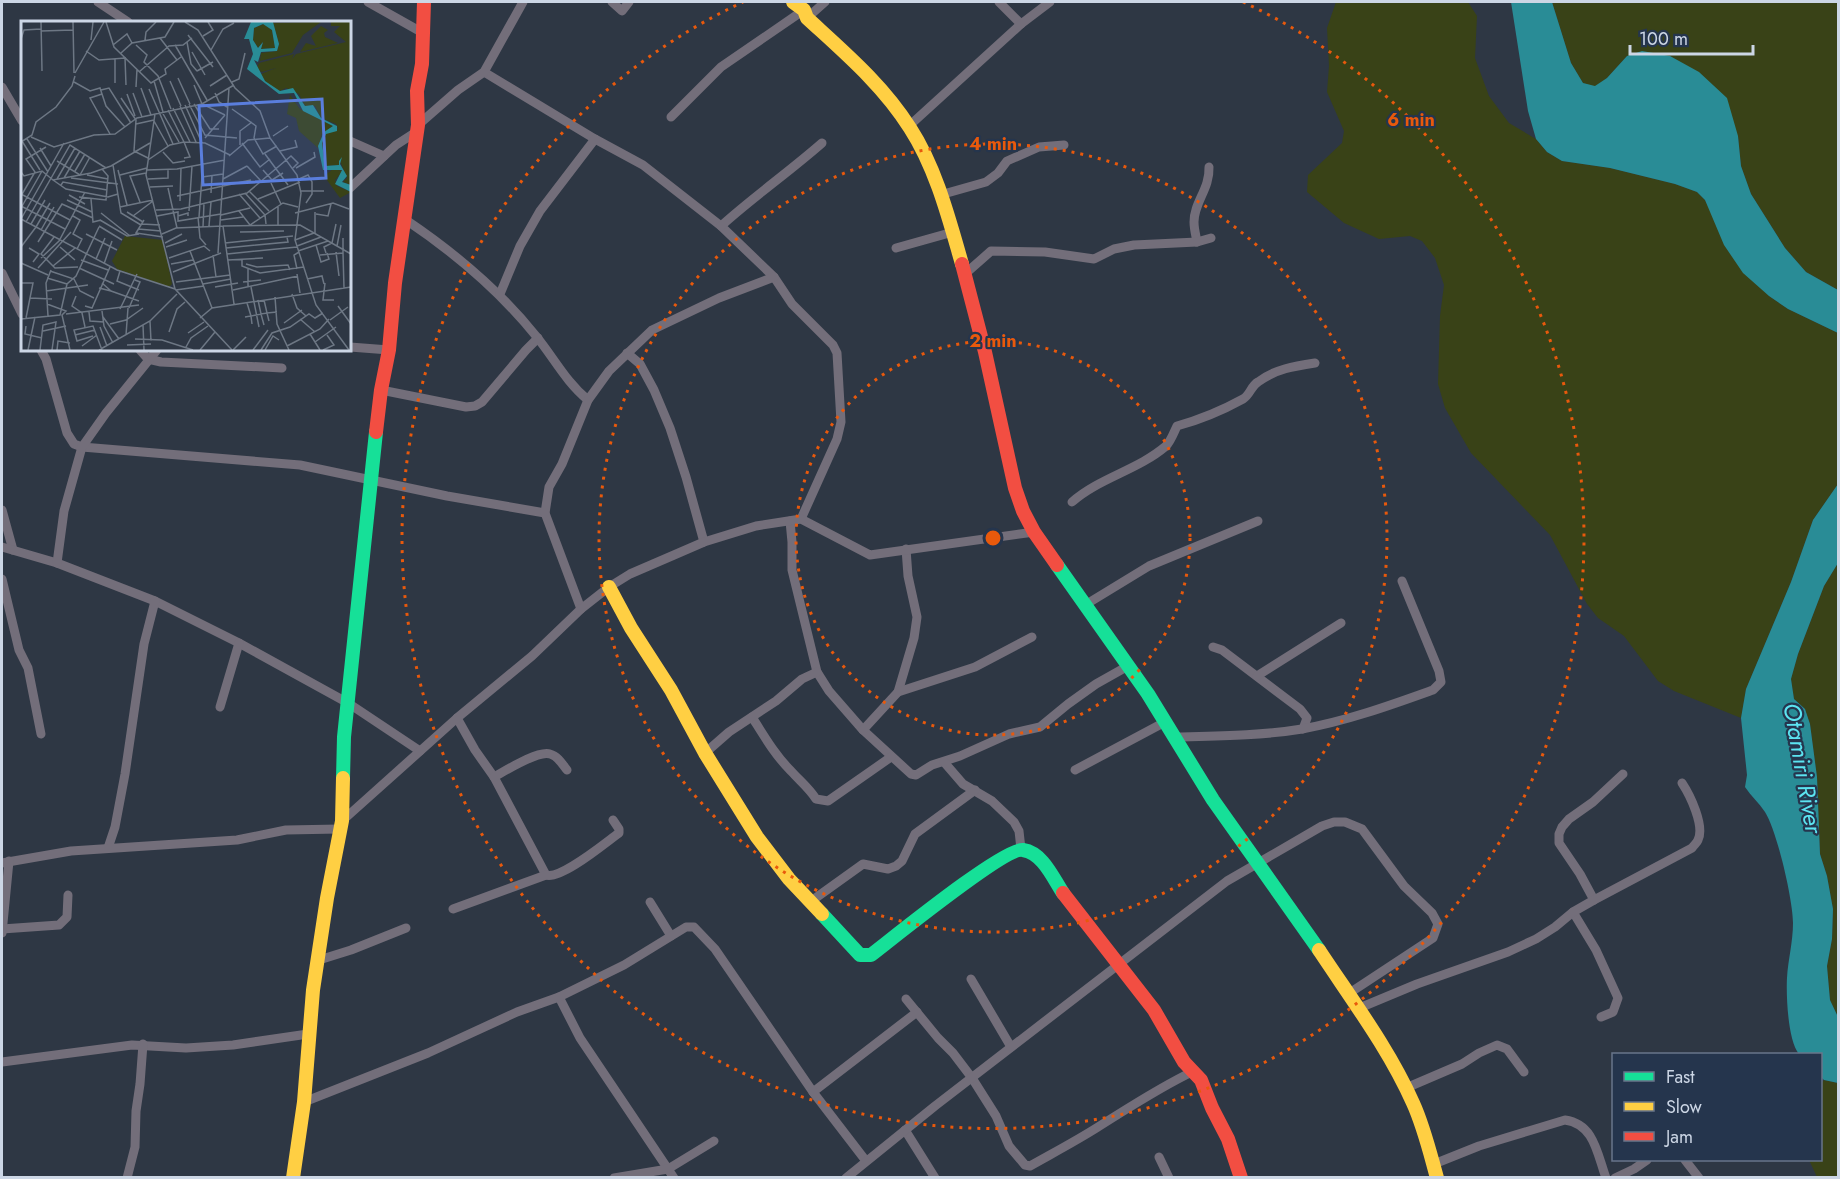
<svg xmlns="http://www.w3.org/2000/svg" width="1840" height="1179" font-family="Jost,sans-serif">
  <rect width="100%" height="100%" fill="#2e3744"/>
  <g fill="#394217">
    <polygon points="1336,2 1468,2 1477,16 1475,58 1489,96 1509,123 1536,139 1547,152 1562,161 1610,168 1675,184 1697,192 1705,200 1711,212 1769,296 1788,309 1838,333 1838,484 1813,520 1791,582 1746,689 1741,718 1674,691 1658,681 1624,636 1598,618 1587,604 1550,535 1471,453 1445,408 1438,384 1440,316 1444,285 1435,258 1422,241 1410,236 1379,239 1344,223 1307,192 1308,175 1342,143 1344,131 1327,92 1329,66 1327,28"/>
    <polygon points="1552,2 1838,2 1838,290 1806,272 1785,248 1751,194 1741,166 1738,136 1627,56 1607,78 1595,87 1583,83 1571,63"/>
    <polygon points="1838,563 1838,1017 1830,1000 1827,966 1832,939 1833,909 1827,876 1820,854 1817,777 1810,724 1805,709 1794,699 1791,679 1798,654 1824,586"/>
    <polygon points="1824,1080 1838,1083 1838,1177 1817,1177 1809,1160 1820,1160 1821,1084"/>
  </g>
  <g fill="#298c96">
    <polygon points="1511,2 1552,2 1571,63 1583,83 1595,86 1607,78 1627,56 1642,51 1670,56 1699,72 1727,98 1738,136 1741,166 1751,194 1785,248 1806,272 1838,290 1838,333 1788,309 1769,296 1743,273 1724,245 1705,200 1697,192 1675,184 1610,168 1562,161 1547,152 1536,139 1528,111"/>
    <path d="M1838,484V563L1824,586L1798,654L1791,679L1794,699L1805,709L1810,724L1817,777L1820,854L1827,876L1833,909L1832,939L1827,966L1830,1000L1838,1017V1083L1824,1080L1821,1077L1820,1054H1799C1788,1041 1786,996 1787,978C1788,960 1793,942 1793,923C1793,900 1777,831 1765,812C1759,803 1751,796 1745,787L1747,775L1741,718L1746,689L1791,582L1813,520Z"/>
  </g>
  <g fill="none" stroke-linecap="round" stroke-linejoin="round">
    <g stroke="#736e7a" stroke-width="9">
      <polyline points="98,2 128,22"/>
      <polyline points="368,2 423,33"/>
      <polyline points="612,2 622,11 629,2"/>
      <polyline points="999,2 1021,24"/>
      <polyline points="807,18 825,2"/>
      <polyline points="484,72 595,139 643,165 721,226 774,277 792,304 833,345 837,353 841,422 837,439 801,519"/>
      <polyline points="2,87 22,121"/>
      <polyline points="671,117 721,67 804,10"/>
      <polyline points="418,125 458,90 484,72 523,2"/>
      <polyline points="909,126 1021,24 1050,2"/>
      <polyline points="350,141 384,156"/>
      <polyline points="350,188 396,145 416,132"/>
      <polyline points="940,195 986,182 998,173 1007,161 1039,147 1064,145"/>
      <path d="M406,220C455,253 499,290 536,336C554,358 566,382 588,400"/>
      <path d="M721,226C753,197 789,172 822,143"/>
      <path d="M1197,242C1196,236 1194,229 1194,222C1194,202 1210,189 1209,167"/>
      <polyline points="896,248 953,232"/>
      <polyline points="2,273 22,314"/>
      <polyline points="966,273 991,251 1045,252 1094,259 1114,249 1134,245 1197,242 1211,238"/>
      <polyline points="500,294 520,246 540,211 595,139"/>
      <polyline points="350,347 389,350"/>
      <polyline points="41,350 46,359 67,433 74,444 82,447 300,465 447,496 545,513"/>
      <polyline points="140,350 148,359 161,362 282,368"/>
      <polyline points="627,353 640,364 654,390 670,428 686,477 704,542"/>
      <polyline points="381,390 466,407 475,406 482,402 526,350 538,338"/>
      <path d="M1072,502C1099,478 1138,470 1166,446C1171,441 1174,432 1177,426C1199,420 1223,410 1243,399C1250,395 1251,386 1258,382C1275,369 1295,366 1315,363"/>
      <polyline points="2,510 13,550"/>
      <polyline points="790,521 792,542 792,570 817,672 829,691 863,730 911,774 916,775 932,765 960,756 1009,734 1040,727 1068,704 1096,684 1128,666"/>
      <polyline points="2,547 57,563 155,601 239,643 348,703 420,751"/>
      <polyline points="57,563 64,511 82,447 106,413 157,350"/>
      <polyline points="2,579 19,650 28,668 41,734"/>
      <polyline points="1085,605 1149,566 1258,521"/>
      <polyline points="581,609 545,513 549,487 562,464 588,400 609,371 652,330 719,298 774,277"/>
      <polyline points="1213,647 1222,650 1300,709 1307,718 1303,729"/>
      <polyline points="1257,676 1341,623"/>
      <polyline points="898,692 914,638 917,617 908,576 906,549"/>
      <polyline points="220,707 239,643"/>
      <path d="M752,717C764,736 775,755 791,771C800,781 809,788 816,799L828,801L891,757"/>
      <polyline points="457,718 475,750 494,777 546,875"/>
      <polyline points="863,730 898,692 975,667 1032,637"/>
      <path d="M1174,737C1217,736 1260,736 1302,729C1347,721 1391,705 1433,690L1441,682L1439,671L1402,581"/>
      <polyline points="705,753 729,732 776,701 802,679 817,672"/>
      <polyline points="944,762 963,784 992,801 1014,822 1019,831 1021,849"/>
      <polyline points="1075,770 1165,722"/>
      <path d="M494,777C505,771 538,750 550,754C558,756 563,765 567,770"/>
      <polyline points="342,821 457,718 532,656 581,609 609,587 630,574 674,555 704,542 756,526 801,519 870,555 1034,532"/>
      <polyline points="108,848 115,827 125,774 144,644 155,601"/>
      <polyline points="2,863 71,851 237,840 286,830 339,829"/>
      <polyline points="1594,900 1580,874 1559,843 1559,834 1562,827 1569,819 1593,802 1623,774"/>
      <polyline points="650,902 671,936"/>
      <polyline points="810,902 863,864 888,869 896,866 902,861 915,834 975,790"/>
      <path d="M453,909L546,875C561,880 605,843 619,833V829L613,820"/>
      <polyline points="1573,912 1596,950 1618,998 1613,1012 1601,1017"/>
      <polyline points="2,929 59,925 67,917 68,895"/>
      <polyline points="2,933 9,861"/>
      <polyline points="319,960 351,950 406,928"/>
      <polyline points="971,979 1011,1047"/>
      <polyline points="559,997 580,1038 674,1178"/>
      <path d="M906,999L938,1038L953,1053L972,1078L996,1116L1009,1146L1025,1165L1030,1166C1053,1153 1076,1141 1098,1127C1130,1107 1160,1087 1194,1071"/>
      <path d="M1357,1009L1417,984L1508,952L1536,939L1555,927L1573,912L1594,900L1692,848C1694,845 1697,843 1698,840C1705,826 1690,795 1682,783"/>
      <polyline points="2,1062 132,1045 186,1048 233,1045 308,1034"/>
      <polyline points="1406,1088 1462,1064 1479,1053 1497,1045 1507,1049 1524,1072"/>
      <polyline points="813,1092 917,1012"/>
      <polyline points="304,1102 428,1053 517,1012 559,997 624,965 686,927 694,927 715,949 813,1092 866,1161"/>
      <polyline points="905,1130 935,1178"/>
      <polyline points="1159,1157 1169,1178"/>
      <polyline points="1685,1160 1699,1178"/>
      <path d="M1434,1164L1479,1146L1565,1120C1594,1124 1597,1153 1606,1178"/>
      <polyline points="127,1178 135,1147 136,1111 140,1084 143,1044"/>
      <polyline points="614,1178 668,1169 714,1141"/>
      <polyline points="846,1178 935,1106 1227,881 1322,826 1334,822 1345,822 1362,829 1404,886 1432,913 1438,924 1433,938 1348,994"/>
      <polyline points="1615,1178 1634,1169 1647,1160"/>
    </g>
    <g stroke="#16e098" stroke-width="14">
      <polyline points="1057,565 1148,694 1213,800 1319,950"/>
      <polyline points="343,778 344,737 376,432"/>
      <path d="M822,914L860,955H871C892,939 1005,847 1023,850C1043,853 1053,878 1063,893"/>
    </g>
    <g stroke="#ffcf43" stroke-width="14">
      <path d="M793,2L804,10L807,18C844,52 883,85 910,128C936,168 949,219 962,264"/>
      <polyline points="609,587 631,628 671,690 705,753 757,837 789,879 822,914"/>
      <path d="M1319,950C1352,1000 1389,1049 1413,1103C1424,1127 1430,1153 1437,1178"/>
      <polyline points="293,1178 304,1102 313,990 327,898 342,821 343,778"/>
    </g>
    <g stroke="#f24e42" stroke-width="14">
      <polyline points="962,264 985,352 1015,488 1023,511 1034,532 1057,565"/>
      <polyline points="376,432 381,390 389,350 395,283 418,125 417,91 422,64 424,2"/>
      <polyline points="1063,893 1154,1010 1184,1062 1201,1080 1212,1108 1228,1139 1241,1178"/>
    </g>
  </g>
  <g fill="none" stroke="#e8590c" stroke-width="3" stroke-dasharray="3 6">
    <circle cx="993" cy="538" r="197"/>
    <circle cx="993" cy="538" r="394"/>
    <path d="M1243 2A591 591 0 1 1 743 2"/>
  </g>
  <g text-anchor="middle" dominant-baseline="central" stroke-width="4.5" stroke-linejoin="round" paint-order="stroke">
    <g font-size="24" font-style="italic" fill="#5ce4f1" stroke="#25354d">
      <text transform="translate(1803 768) rotate(80)">Otamiri River</text>
    </g>
  </g>
  <g transform="translate(21 21)">
    <rect width="330" height="330" fill="#2e3744"/>
    <path d="M244,1L251,2L300,1L282,14L271,32L239,40L240,32L256,30L258,23L254,9ZM310,1H330V164L322,161L326,157L319,140L318,144L304,145L301,122L305,113L317,108L315,103L300,97L294,85H284L278,73L265,67L259,70L246,63L240,53L255,47L241,51L235,48L238,42L273,33L271,38L275,33L325,21L313,11L319,5H310ZM243,3L251,9L254,27L240,28L242,21L237,27L232,19L233,7ZM300,5L307,9L303,12L304,16L317,22L279,31L285,22L295,25L290,15ZM269,74L279,88L312,105L301,113L297,127L278,110L275,97L266,93ZM312,148L322,150L314,159L316,165L330,171L319,177L303,155ZM104,215L142,219L151,263L148,266L96,248L91,240Z" fill="#394217"/>
    <path d="M230,1H252L258,23L256,30L240,31L237,41L233,39L244,60L259,70L272,67L284,85L292,84L300,97L316,105V110L305,113L301,122L304,145L318,144V140L321,136L319,143L326,155L321,161L330,164V171L314,163L321,149H302L297,125L303,111L312,105L282,90L273,72L258,73L226,48L232,33L228,18H223ZM242,3L251,9L254,27L240,28L242,21L237,27L232,19L233,7Z" fill="#298c96" fill-rule="evenodd"/>
    <path fill="none" stroke="#6d7784" stroke-width="1.5" d="M20,1L21,50M52,1L53,52M85,1L93,26L130,62L145,53L144,48L160,36M164,1L177,9L214,67L239,90L249,117L276,154L280,172L274,219L295,284L328,329M20,10L52,9M167,14L192,46M182,15L192,9L187,1M139,17L156,39M0,18L3,9L20,8M70,19L72,1M124,19L125,11L135,1M166,21L170,43L176,50M92,24L106,13L111,22M115,24L126,34L123,41L137,55L150,88M154,24L186,79M190,29L202,8L213,2M65,30L78,39L104,37L105,64M171,31L184,54M100,32L111,22L144,16L153,1M94,38V62M176,50L192,41M118,51L148,25L162,24L171,17M54,52L83,1M157,57L169,83M133,60L142,91M149,60L160,85M53,61L69,70L79,67L85,85L104,106M211,61L218,58L224,32M173,64L181,83L204,94M189,65L206,54M115,66L116,48M120,67L130,94M128,68L152,123M80,69L88,67L110,102M112,72L121,96M194,72L198,81L206,86M81,73L69,77L89,113M106,73L114,95M100,77L115,99L113,130L127,137M168,83L184,114L216,117M173,83L189,108H198M164,84L181,122M159,85L175,121M152,87L169,121M211,88L235,105L233,117M147,89L163,121M141,91L158,121M134,93L125,154L154,268M133,100L147,125M115,103L133,99M252,115L267,105M10,116L33,126L73,114L94,113L116,97L181,83L213,64M184,117L204,94M233,117L242,133L256,125M6,118L27,151M1,120L19,149M0,121L11,114L15,101L35,86L51,65L54,55M163,121L169,136L163,137M221,122L239,146L249,138M219,124V110L231,101M19,127L30,145M259,130L276,126L274,119M142,131L152,142L164,140M244,133L267,164M208,135L227,119L249,117M127,139L149,124L163,121L184,122L209,134M36,140L59,154L69,136M92,144L100,192L120,204M226,145L240,160M275,147L294,136L293,131M97,149L106,184M126,149L156,148L204,139M242,149L251,159L262,152M54,150L64,133M0,151L3,155L21,150L32,159L70,152L90,145L129,122M66,154L87,158M99,154L126,147M181,156L202,153M43,157L59,130M50,157L97,163M36,158L54,127M127,158L147,157V149M202,158L226,145M278,158L287,154L291,161V173L285,182M32,159L45,168L87,176L97,173M250,162L260,183M40,164L42,161L86,169M129,166L152,165M147,167L156,207M228,170L248,190M280,170H303M190,172L191,154M224,172L244,194L245,203M0,173L49,199M218,173L239,197M48,174L64,183M0,175L14,151L5,138L25,126M156,175L230,159M58,176L85,179L87,155L81,148M70,178L72,201L80,199M237,178L279,161M46,179L71,191M159,180L160,147M119,181L109,155L125,152M0,185L44,208M257,185V204M99,186L132,179M0,187L21,150M135,189L160,188L226,172L270,135L277,142L272,147M168,190L171,145M218,190L229,204L262,182L277,186M106,191L122,201M80,192L109,215M274,192L312,182L328,188M295,193L307,195L310,183M200,194L229,187M52,195L59,199L52,213L61,218L56,228M112,195L132,180M136,195L157,191V195L167,192V195M157,195V200L200,193M177,196L179,217L185,224M178,196L182,142M0,198L96,249L154,268L211,329M0,198L43,122M79,199L106,215L118,213M123,199L115,212L142,216M200,199L222,196M5,201L49,124L85,147M10,203L24,179M121,203L139,204M78,205L101,219M188,205L190,181M202,205L279,204L330,233M15,206L29,182M182,206L183,182M117,208L140,210M20,209L33,186M219,211L263,210M294,212V191M65,213L96,229M141,213L155,207L202,205L213,283M33,216L20,233L34,247L57,246M274,219L293,212M17,221L41,183L72,197M144,222L161,213M204,222L272,215M295,224L300,241L308,238L306,232M276,225L300,216M316,225L320,204M0,226L15,206M39,226L54,239M145,226L166,219M8,227L18,233L12,241M205,227L267,221L266,216M169,230L191,287M277,230L307,220M315,231L318,255M197,232L208,67M305,232L303,226L311,222L315,203M322,232L323,267M206,233L276,226M192,234L195,256M299,234L322,232V217M20,237L38,220L64,171M148,237L183,225L189,230M75,238L84,217M221,238V245L239,252L283,246M60,239L87,249M207,239L242,237M0,242L27,254M83,243L91,220M150,243L172,239M225,243L236,246L267,244L269,249M32,245L54,227M17,247L50,211M58,247L93,263M227,247V266M276,248L273,234L278,231M29,250L53,258L59,270L73,277M99,250L96,260L118,269M152,251L200,232M276,253L279,272M26,257L46,263M286,258L301,255L303,263M155,261L209,254M222,261L240,259M0,262H12L5,297M304,262L302,279H313M182,263L210,258M194,266L217,262M230,266L238,306M78,267L90,270L81,262M155,269L183,265M212,269L277,255M25,270L67,264M90,270L118,280M271,273L276,287L285,295M55,275L51,285L61,292L64,306M254,276L256,303L268,329M9,277L31,278M237,279L240,293L246,292L248,300M243,279L246,292L256,291M26,283L45,290L41,294L49,329M64,285L71,287L89,246M317,285L330,303M108,287L119,261L114,259M99,288L116,253M81,290L83,305L92,322M68,291L69,300L83,301M45,293L118,284M27,295L25,262L30,249M82,296L98,318M224,296L230,295L226,282M179,297L191,287L330,266M0,298L39,294L46,263L55,255L78,206M279,298L294,311M309,299L327,286M129,300L130,320M263,302L281,289M89,303L105,299L122,287M231,303L230,295L240,293L243,304M122,304L123,329M5,305L4,313L21,317M79,306L86,325M22,310L45,305M148,311L156,288L164,281M167,312L183,301M289,313L299,329M54,314L74,309M105,314L107,287M72,315L56,320L53,309L72,305L81,329M114,318L141,319L172,329M294,321L315,306M106,324L130,323M61,325L76,314M266,325L299,308L308,298M165,326L170,317L187,305M7,329L14,296M19,329L22,304L35,301L31,329M36,329L37,320L49,322M78,329L129,300L156,273M179,329L194,311M212,329L225,316M232,329L247,309M240,329L251,312L269,306L288,293L294,297L302,292M244,329L252,315L258,319M302,329L313,324L306,314"/>
    <path fill="#5a7edd" fill-opacity="0.15" stroke="#5a7edd" stroke-width="3" d="M301,78L305,157L182,164L178,85Z"/>
    <rect width="330" height="330" fill="none" stroke="#ccd6e5" stroke-width="3"/>
  </g>
  <circle cx="993" cy="538" r="9" fill="#e8590c" stroke="#25354d" stroke-width="3"/>
  <g font-size="18" text-anchor="middle" font-weight="bold" fill="#e8590c" stroke="#25354d" stroke-width="4.5" stroke-linejoin="round" paint-order="stroke">
    <text x="1411" y="126">6 min</text>
    <text x="993" y="150">4 min</text>
    <text x="993" y="347">2 min</text>
  </g>
  <rect width="1840" height="1179" fill="none" stroke="#ccd6e5" stroke-width="6"/>
  <rect x="1612" y="1053" width="210" height="108" fill="#25354d" stroke="#68758a" stroke-width="1.5"/>
  <rect x="1624" y="1072" width="30" height="9" fill="#16e098" stroke="#68758a" stroke-width="1.5"/>
  <text x="1666" y="1083" font-size="18" fill="#ccd6e5">Fast</text>
  <rect x="1624" y="1102" width="30" height="9" fill="#ffcf43" stroke="#68758a" stroke-width="1.5"/>
  <text x="1666" y="1113" font-size="18" fill="#ccd6e5">Slow</text>
  <rect x="1624" y="1132" width="30" height="9" fill="#f24e42" stroke="#68758a" stroke-width="1.5"/>
  <text x="1666" y="1143" font-size="18" fill="#ccd6e5">Jam</text>
  <path d="M1630 45v9h123v-9" fill="none" stroke="#ccd6e5" stroke-width="3"/>
  <text x="1639" y="45" font-size="18" fill="#ccd6e5" stroke="#25354d" stroke-width="4.5" paint-order="stroke">100 m</text>
</svg>
